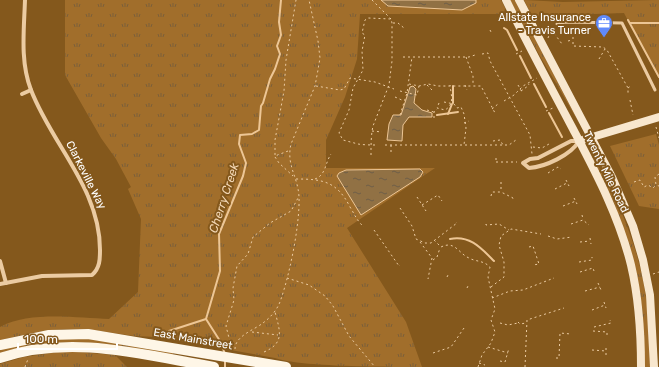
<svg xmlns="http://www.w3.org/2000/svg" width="659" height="367" font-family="Rubik,sans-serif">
  <defs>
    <pattern id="grass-tufts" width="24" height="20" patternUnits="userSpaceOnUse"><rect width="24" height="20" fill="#a16e2b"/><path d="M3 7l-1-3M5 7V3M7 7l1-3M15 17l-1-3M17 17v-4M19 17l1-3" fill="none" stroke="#7b5f3a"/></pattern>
    <pattern id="water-ripples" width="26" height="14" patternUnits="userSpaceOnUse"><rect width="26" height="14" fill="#917144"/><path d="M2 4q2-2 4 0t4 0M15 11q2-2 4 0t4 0" fill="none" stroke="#6e5e48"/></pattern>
  </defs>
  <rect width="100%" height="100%" fill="#84581c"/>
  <g fill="url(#grass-tufts)">
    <path d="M65,0H501L505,8L504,14H360L357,59L345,97L326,140V168H435L347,228L406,322L422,367C390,367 300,367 275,358L158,337L134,336L93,330L63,329L42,331L0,340V327C30,311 76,318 109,319L138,292L141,219L128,189L131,187L116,159L101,138L65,75Z"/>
    <polygon points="510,0 515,0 580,125 559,88 541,58"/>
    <polygon points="524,0 563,2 659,0 659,79 624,13 532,16"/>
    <polygon points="656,134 659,145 659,209 639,206 610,146"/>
    <path d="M592,156C620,201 641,253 647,305C649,326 649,347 650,367H644L643,312L632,254L614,202Z"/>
    <path d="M84,338L173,352V355L169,354C107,343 62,335 0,353V349L38,340Z"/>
    <polygon points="58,352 79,352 115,355 127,367 0,367 0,364 24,357"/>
  </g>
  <g fill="url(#water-ripples)" stroke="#edc695">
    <polygon points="381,0 476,0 476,3 462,10 388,6"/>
    <polygon points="413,86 416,89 414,103 422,110 432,113 432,117 409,117 403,125 402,141 387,140 389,124 393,115 401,115 410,87"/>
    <polygon points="420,169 423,172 420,177 361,215 337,176 339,173 346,170"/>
  </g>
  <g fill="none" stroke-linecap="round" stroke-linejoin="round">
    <g stroke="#edc695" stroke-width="2">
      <polyline points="628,20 659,77"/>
      <polyline points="630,23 659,23"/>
      <polyline points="504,28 507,30 517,50"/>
      <polyline points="520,56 531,78"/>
      <polyline points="534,84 546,107"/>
      <polyline points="453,103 453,86"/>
      <polyline points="549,113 562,137"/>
      <polyline points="448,114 452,104"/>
      <polyline points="437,115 458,112"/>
      <path d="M450,239C470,235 481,248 494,261"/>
      <polyline points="169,331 206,319"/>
      <polyline points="225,354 220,341 206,319 220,271 219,234 243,176 246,163 239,144 240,135 252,134 259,130 261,106 263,103 270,79 275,69 280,54 277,46 281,35 279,22 281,0"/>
      <polyline points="225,360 225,367"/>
    </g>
    <g stroke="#ebcba2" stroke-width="1" stroke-dasharray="2 3" stroke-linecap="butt">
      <polyline points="372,0 391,19"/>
      <polyline points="393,23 398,23 404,28"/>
      <polyline points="573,27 573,46 603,47 607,50 628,88 628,93"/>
      <polyline points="490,30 492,34"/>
      <polyline points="548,38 550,33 554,33 562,44"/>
      <polyline points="568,41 572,40"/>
      <polyline points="482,54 488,53 490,61 530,135 532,154"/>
      <polyline points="516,54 522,51"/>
      <polyline points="403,57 469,57 475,55"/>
      <polyline points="466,57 473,76 473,85"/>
      <polyline points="599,59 605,49"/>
      <polyline points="409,84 419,86 428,84 438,86 481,86 495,113"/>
      <polyline points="427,85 432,90"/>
      <polyline points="465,85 467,90"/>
      <polyline points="518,85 522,92"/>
      <polyline points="316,86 340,90 344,89 350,78 375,82 394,89"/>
      <polyline points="628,88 632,85"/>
      <polyline points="400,91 417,95 419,86"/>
      <polyline points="521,91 528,86 529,84"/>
      <polyline points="395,97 404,101"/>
      <polyline points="630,100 633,115"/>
      <polyline points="504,101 514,95 523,86 537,78"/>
      <polyline points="444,102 454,104 457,108 461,107 464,114 466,128 464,145"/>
      <path d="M439,103L437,108L445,110C455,104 451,95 450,85"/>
      <polyline points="492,109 498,104"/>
      <polyline points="427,110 434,112"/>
      <polyline points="546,111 553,108"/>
      <polyline points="400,115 407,93 412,57"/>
      <polyline points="434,118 434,112 437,109"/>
      <polyline points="464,123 469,121"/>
      <polyline points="656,127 659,138"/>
      <polyline points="372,131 382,132"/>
      <polyline points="493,141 500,140 503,145"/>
      <polyline points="385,145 509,145 516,140"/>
      <polyline points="391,145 391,154"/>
      <polyline points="533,147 542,148 549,144"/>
      <polyline points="288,151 275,156 275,140 284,91 286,60 296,0"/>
      <path d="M371,155C371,145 371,135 373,126L389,85L392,61V23L391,19L368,18L365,20L362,33L365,35L362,51L363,70L353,88L349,110L339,133L343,140L358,144C364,145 371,145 378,145"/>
      <polyline points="275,157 279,163 293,176"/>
      <polyline points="496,158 496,163"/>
      <polyline points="496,162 517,162"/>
      <polyline points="548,173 558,167 561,169"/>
      <polyline points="659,174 655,177 656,185 659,186"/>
      <path d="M296,179C322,179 337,181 350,207C355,215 357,221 364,227"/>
      <path d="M315,179C326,175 325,163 331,154"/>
      <polyline points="566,180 569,186"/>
      <polyline points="501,182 501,192"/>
      <polyline points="634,182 640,180 644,187 648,185 653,188 656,185"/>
      <polyline points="555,189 567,183"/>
      <polyline points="491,196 492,192 501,192 513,198 513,200"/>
      <polyline points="417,197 426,211"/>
      <polyline points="574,198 577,204"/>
      <polyline points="422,205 438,195 442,201"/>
      <polyline points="563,206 576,201"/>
      <polyline points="400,208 412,226 416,239 425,243 431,243 457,223 456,222"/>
      <polyline points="582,215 583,219"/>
      <polyline points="486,224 486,225 499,224 509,230"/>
      <polyline points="571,224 583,220 589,225"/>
      <polyline points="374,230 399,266 400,265"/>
      <polyline points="548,236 557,239 572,237"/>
      <polyline points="590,238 591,244"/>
      <path d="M434,240L441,247C455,240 459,254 469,258C476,262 483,260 490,267L488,277L495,309L491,320L495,332L491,343L482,355L478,367"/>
      <polyline points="420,242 432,258 428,279"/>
      <polyline points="580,242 590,241"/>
      <polyline points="529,247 533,246 539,264 533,265"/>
      <polyline points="433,260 437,257 440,248"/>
      <polyline points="579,262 592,260 592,257"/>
      <polyline points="580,272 593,268 594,271"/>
      <polyline points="653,274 659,272"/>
      <polyline points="447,277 448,275"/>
      <polyline points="287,278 309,285 325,296 333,306 349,336 375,367"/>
      <polyline points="598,283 601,290"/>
      <polyline points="491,287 504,277 504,262 499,245 501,236 511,229 541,234"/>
      <polyline points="467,288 468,286"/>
      <polyline points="585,291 600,287"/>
      <polyline points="492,298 510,291 523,290 554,278"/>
      <polyline points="604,302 606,308"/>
      <polyline points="592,310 605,305"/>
      <polyline points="518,322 520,324 526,323"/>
      <polyline points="500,323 508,325 518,323"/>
      <polyline points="594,327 611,323 610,320"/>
      <polyline points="593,331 607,332 607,336"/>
      <polyline points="252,332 278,335"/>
      <polyline points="234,345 229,338 226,326 234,300 233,288 237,266 248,254 253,237 270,223 291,211 298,198"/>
      <polyline points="488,347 508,353"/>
      <path d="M235,349C235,336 254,330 263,323C271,317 278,309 281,299C290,273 300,224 299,197C298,176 286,166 291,144L315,86L318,70L320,58L318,41L309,0"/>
      <polyline points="592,350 606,351"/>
      <path d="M264,352C285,343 280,331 275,312"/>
      <polyline points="433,353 451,347 464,328 465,329"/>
      <polyline points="606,355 606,348"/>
      <polyline points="556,358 559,358 560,333 571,334"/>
      <polyline points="500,361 505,362 509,348"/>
      <polyline points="479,363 485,365"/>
      <polyline points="25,367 28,359"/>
      <polyline points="525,367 527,320 564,308"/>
    </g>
    <polyline stroke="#ebcba2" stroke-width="3" points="557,24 565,22 622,23 655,90"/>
    <g stroke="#ebcba2" stroke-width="4">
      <polyline points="22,94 31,90"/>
      <path d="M571,141H579C571,155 545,167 529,168L523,163L530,159L538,158Z"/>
      <polyline points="0,261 6,283"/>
      <path d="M0,284L42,276L92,275C100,268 100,259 100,250C100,188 52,145 31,90C20,62 24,30 25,0"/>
    </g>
    <g stroke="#f8e7ce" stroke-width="8">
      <path d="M506,0C527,43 550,86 573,129C596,173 619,216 631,265C639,299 641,332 641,367"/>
      <polyline points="519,0 612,177 633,226 643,260 650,295 654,367"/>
      <polyline points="579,141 659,117"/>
    </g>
    <g stroke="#fef6e7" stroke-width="10">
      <polyline points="0,345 49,335 88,334 286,367"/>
      <path d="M0,358C72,334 143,355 214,367"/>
    </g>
  </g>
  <defs>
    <symbol id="office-pin" viewBox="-11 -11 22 30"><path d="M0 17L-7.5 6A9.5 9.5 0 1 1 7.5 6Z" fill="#608afb" stroke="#84581c"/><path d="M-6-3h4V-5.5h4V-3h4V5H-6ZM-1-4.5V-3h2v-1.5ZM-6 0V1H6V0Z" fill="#fff"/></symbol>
  </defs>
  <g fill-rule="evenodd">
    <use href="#office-pin" x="594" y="13" width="20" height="27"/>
  </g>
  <g text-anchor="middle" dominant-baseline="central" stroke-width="4" stroke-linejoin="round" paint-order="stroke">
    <g font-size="11" fill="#fff" stroke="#84581c" text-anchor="end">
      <text x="591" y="17">Allstate Insurance<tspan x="591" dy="13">- Travis Turner</tspan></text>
    </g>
    <g font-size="11" fill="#fff" stroke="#84581c">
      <text transform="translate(606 172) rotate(64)">Twenty Mile Road</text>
      <text transform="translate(86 175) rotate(63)">Clarkeville Way</text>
      <text transform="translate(193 339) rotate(10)">East Mainstreet</text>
    </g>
    <g font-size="12" font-style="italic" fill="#f3d8b6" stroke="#84581c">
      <text transform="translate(224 198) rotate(-72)">Cherry Creek</text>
    </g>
  </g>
  <path d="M18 343v6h99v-6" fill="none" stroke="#ffffff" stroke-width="2"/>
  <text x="24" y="343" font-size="12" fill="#ffffff" stroke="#84581c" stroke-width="3" paint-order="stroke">100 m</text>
</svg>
